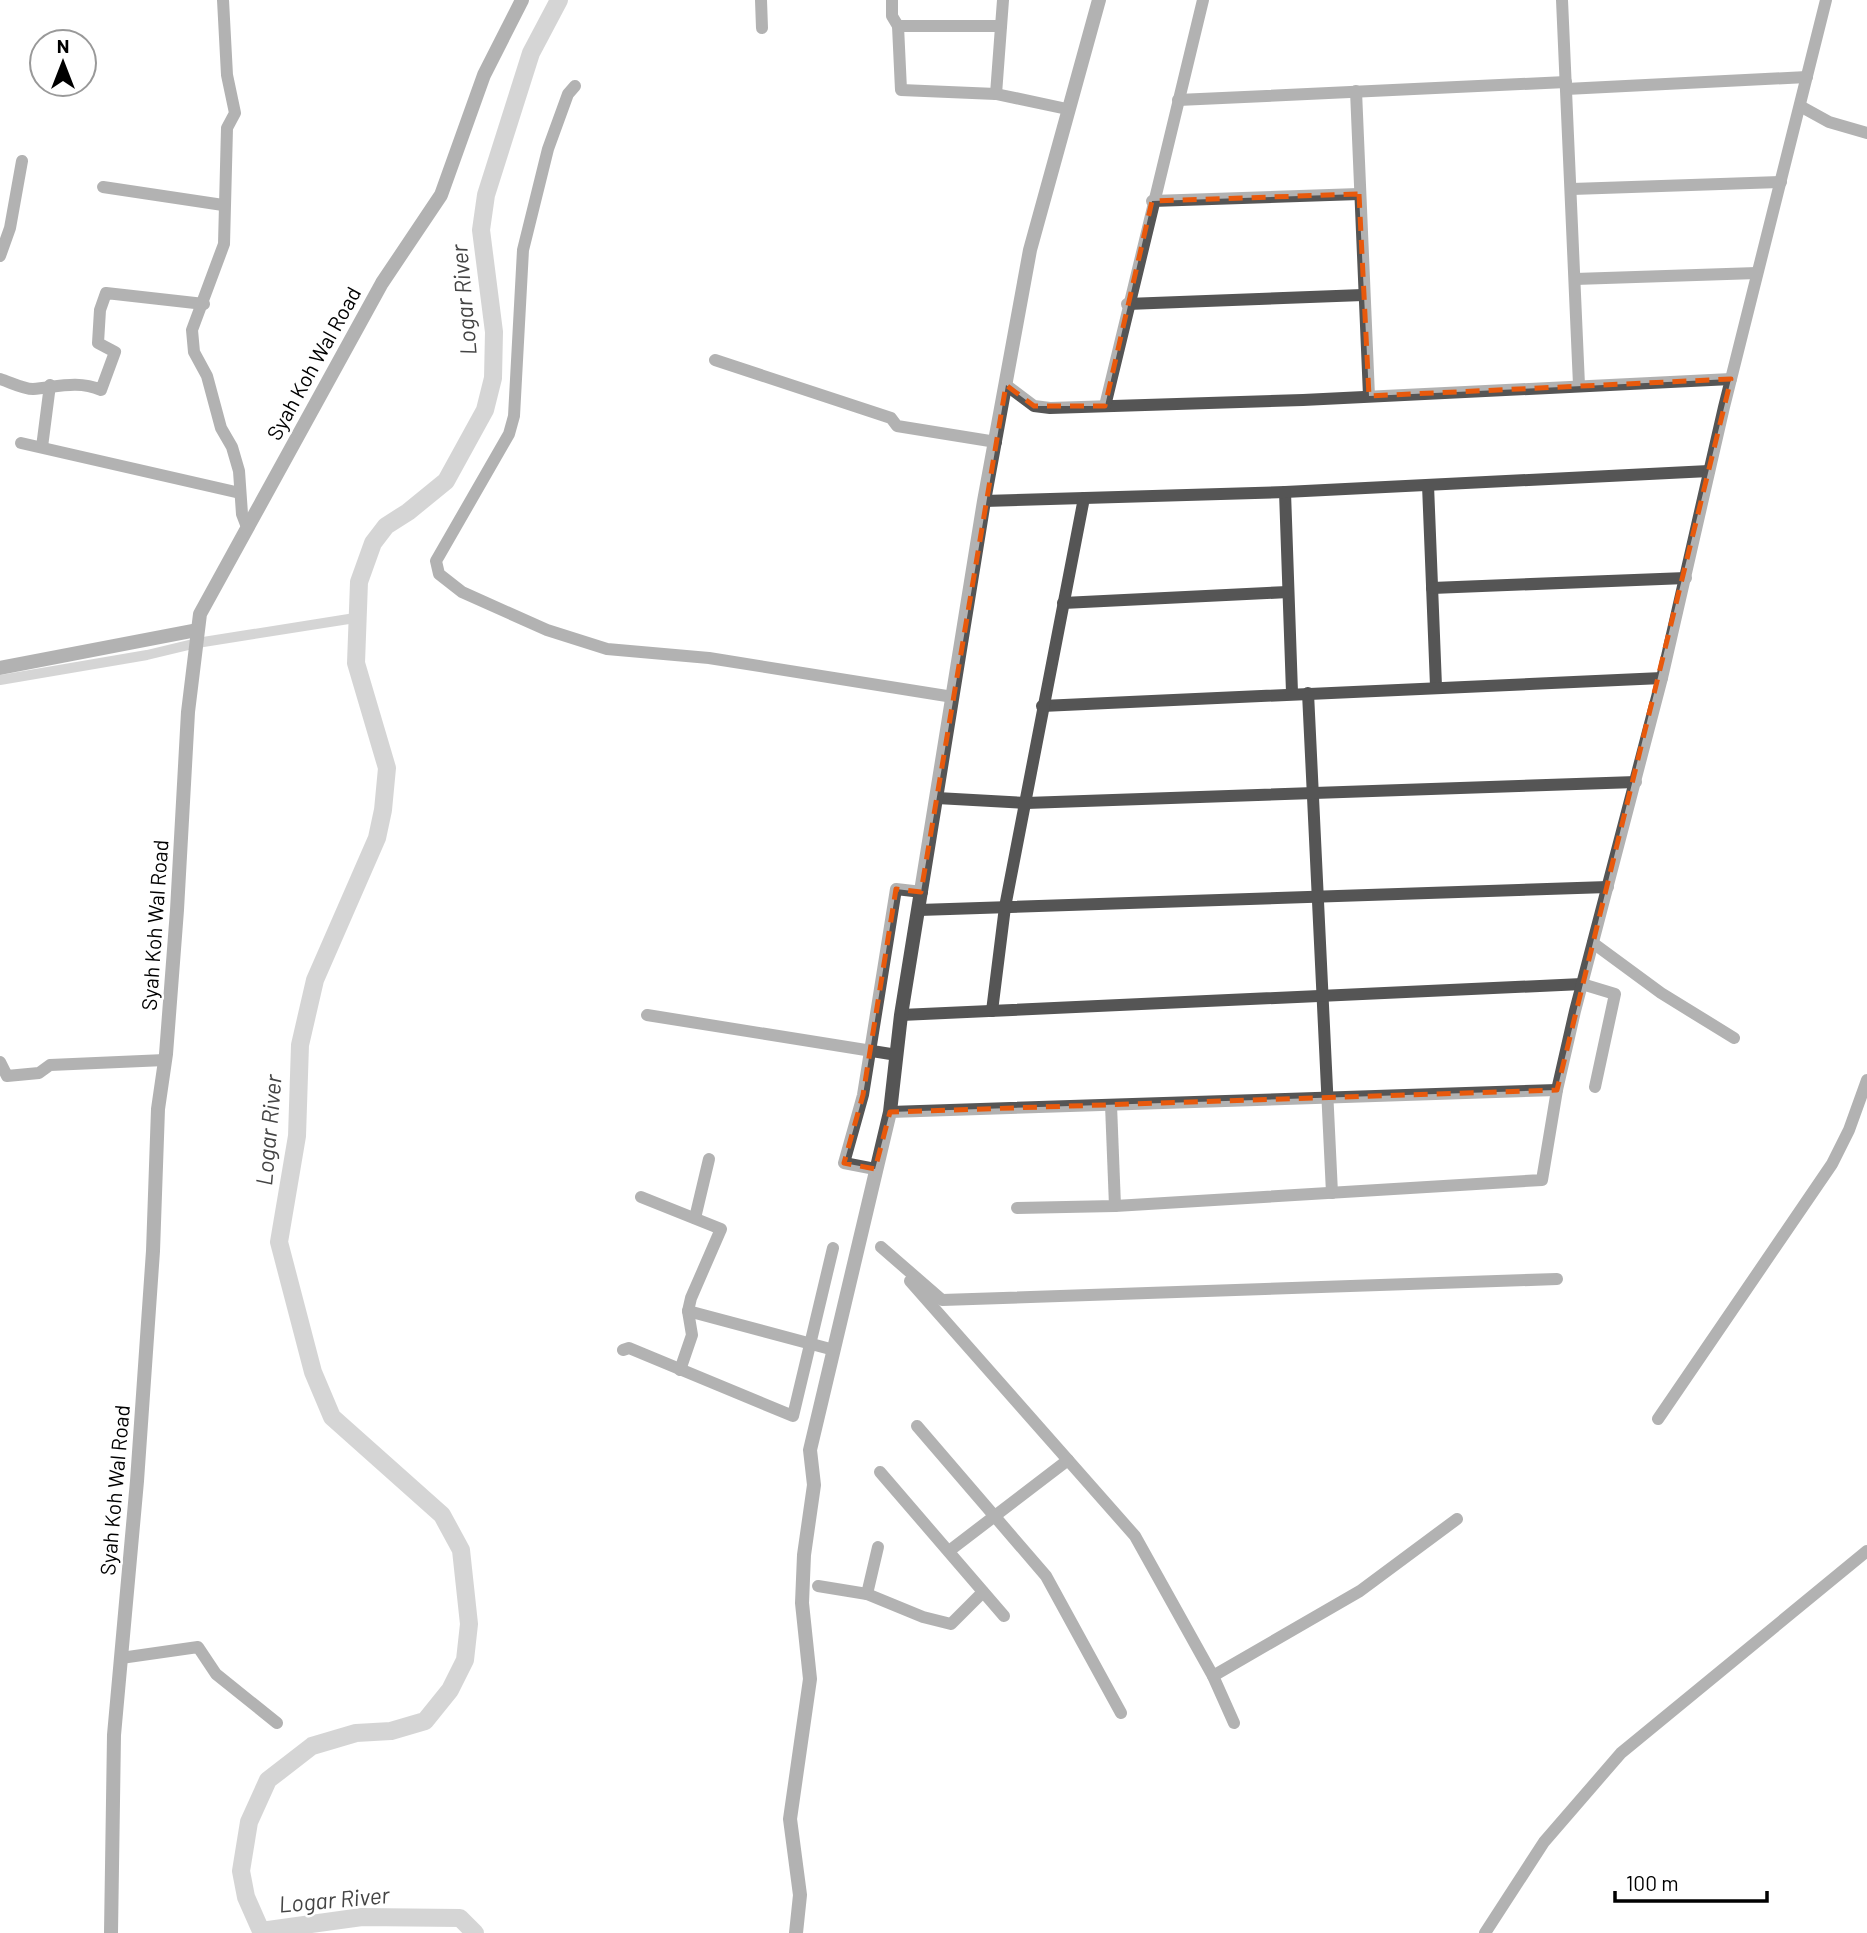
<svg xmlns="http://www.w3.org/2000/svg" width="1867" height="1933" font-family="Barlow,sans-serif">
  <rect width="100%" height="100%" fill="#fff"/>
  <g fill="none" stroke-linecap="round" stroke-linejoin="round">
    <polyline stroke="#a3a3a3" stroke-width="10" points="0,680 147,655 197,643 355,618"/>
    <polyline stroke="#a3a3a3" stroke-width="18" points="475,1933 460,1918 362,1917 261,1931 246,1897 241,1871 249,1822 268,1780 312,1746 356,1733 391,1731 425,1721 450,1690 465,1660 469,1624 461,1550 442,1515 332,1417 313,1372 279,1242 297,1136 300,1045 315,980 377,838 383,810 387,768 356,663 359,582 373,543 386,526 408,512 446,481 485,410 493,378 494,332 481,230 486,195 531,53 559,0"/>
    <g stroke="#555" stroke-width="12">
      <polyline points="223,0 227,75 235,113 227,128 224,244 192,330 194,352 207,376 221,428 232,447 239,471 242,514 247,527"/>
      <polyline points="761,0 762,28"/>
      <polyline points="892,0 892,16 898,26 901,90 996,94 1067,109"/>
      <polyline points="1562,0 1579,385"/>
      <polyline points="898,26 1001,26"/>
      <polyline points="575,86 568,94 548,149 523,250 514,416 509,434 436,561 439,574 462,592 547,630 607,649 709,658 953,697"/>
      <polyline points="1566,89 1807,77"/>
      <polyline points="1356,91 1369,396"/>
      <polyline points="996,94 1003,0"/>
      <polyline points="1178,100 1566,82"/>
      <polyline points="1800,106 1829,122 1867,133"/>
      <polyline points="103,187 223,205"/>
      <polyline points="1572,189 1781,182"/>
      <polyline points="1152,201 1359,194"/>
      <polyline points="0,256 10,228 22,161"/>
      <polyline points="1575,279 1757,273"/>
      <polyline points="1127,304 1363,295"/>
      <polyline points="715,360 891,418 897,426 996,442"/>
      <path d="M0,379C10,382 23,389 33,389C57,387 78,380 101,390L115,352L98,343L100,310L106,293L204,304"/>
      <polyline points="1006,385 1034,406 1050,408 1303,400 1731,379"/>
      <polyline points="1105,406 1203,0"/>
      <polyline points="21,443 240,493"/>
      <polyline points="42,447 50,385"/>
      <polyline points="1428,485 1436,686"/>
      <polyline points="1285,492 1292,692"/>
      <polyline points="984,501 1285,492 1709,471"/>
      <polyline points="1432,588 1686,578"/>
      <polyline points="1063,603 1288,592"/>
      <polyline points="1308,693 1332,1193"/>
      <polyline points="1042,706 1662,678"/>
      <polyline points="937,798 1026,803 1636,782"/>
      <polyline points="919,910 1608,887"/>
      <polyline points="1593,943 1661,993 1734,1038"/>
      <polyline points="992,1011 1005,907 1084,498"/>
      <polyline points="647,1015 897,1055"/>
      <polyline points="901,1015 1582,984 1615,994 1595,1087"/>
      <polyline points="0,1062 7,1076 39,1073 50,1065 165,1060"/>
      <polyline points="1111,1105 1115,1206"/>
      <polyline points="890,1112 1557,1090"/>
      <polyline points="875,1169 844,1163 863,1095 896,889 922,892"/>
      <polyline points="641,1197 721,1229 691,1298 688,1311 692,1335 680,1370"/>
      <polyline points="1017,1208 1115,1206 1542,1180 1557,1090 1575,1011 1662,678 1724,407 1826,0"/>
      <polyline points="695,1218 709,1159"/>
      <polyline points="881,1247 942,1300 1557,1279"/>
      <polyline points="910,1281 1135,1536 1213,1676 1234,1723"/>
      <polyline points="688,1311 834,1350"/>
      <polyline points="623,1350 629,1348 793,1416 833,1248"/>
      <polyline points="1658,1419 1832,1164 1849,1130 1867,1080"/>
      <polyline points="917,1426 1046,1576 1121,1713"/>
      <polyline points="880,1472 1004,1616"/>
      <polyline points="949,1551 1068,1460"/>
      <polyline points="818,1586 867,1594 923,1617 951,1624 983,1592"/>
      <polyline points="867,1594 878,1547"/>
      <polyline points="121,1658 198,1647 216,1674 277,1723"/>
      <polyline points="1213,1676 1360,1591 1457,1519"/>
      <polyline points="1485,1933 1544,1842 1621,1753 1867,1551"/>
    </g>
    <g stroke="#555" stroke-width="14">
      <polyline points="0,668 197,630"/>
      <polyline points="111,1933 114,1735 137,1481 153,1251 158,1109 166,1054 177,910 188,712 200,614 382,283 441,195 484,75 522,0"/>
      <polyline points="796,1933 800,1895 790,1819 810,1679 802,1603 804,1555 814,1485 810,1450 890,1112 901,1015 984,501 1030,250 1099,0"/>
    </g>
  </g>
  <path d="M0 0H1867V1933H0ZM1359,194L1369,396L1731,379L1557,1090L890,1112L875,1169L844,1163L863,1095L896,889L921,892L1006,385L1034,406H1105L1152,201Z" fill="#fff" fill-opacity=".55" fill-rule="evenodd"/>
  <path fill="none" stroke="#e8590c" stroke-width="5" stroke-dasharray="14 9" stroke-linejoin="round" d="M1359,194L1369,396L1731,379L1557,1090L890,1112L875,1169L844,1163L863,1095L896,889L921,892L1006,385L1034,406H1105L1152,201Z"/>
  <g text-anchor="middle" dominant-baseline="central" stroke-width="5" stroke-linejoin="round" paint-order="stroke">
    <g font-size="21" fill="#000" stroke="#fff">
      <text transform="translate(313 363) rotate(-61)">Syah Koh Wal Road</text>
      <text transform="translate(154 925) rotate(-86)">Syah Koh Wal Road</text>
      <text transform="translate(114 1490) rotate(-85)">Syah Koh Wal Road</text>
    </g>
    <g font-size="23" font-style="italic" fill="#444" stroke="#fff">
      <text transform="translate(463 300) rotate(-95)">Logar River</text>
      <text transform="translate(268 1130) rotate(-85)">Logar River</text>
      <text transform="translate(334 1899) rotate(-5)">Logar River</text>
    </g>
  </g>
  <g transform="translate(63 63)"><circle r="33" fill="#ffffff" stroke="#999999" stroke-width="2"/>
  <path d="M0-5L12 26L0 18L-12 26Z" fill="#000000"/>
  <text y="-10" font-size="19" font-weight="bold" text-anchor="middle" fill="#000000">N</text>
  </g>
  <path d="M1615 1891v10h152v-10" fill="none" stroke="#000000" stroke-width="3.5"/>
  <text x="1626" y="1891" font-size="21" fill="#000000" stroke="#ffffff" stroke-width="5" paint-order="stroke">100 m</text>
</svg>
